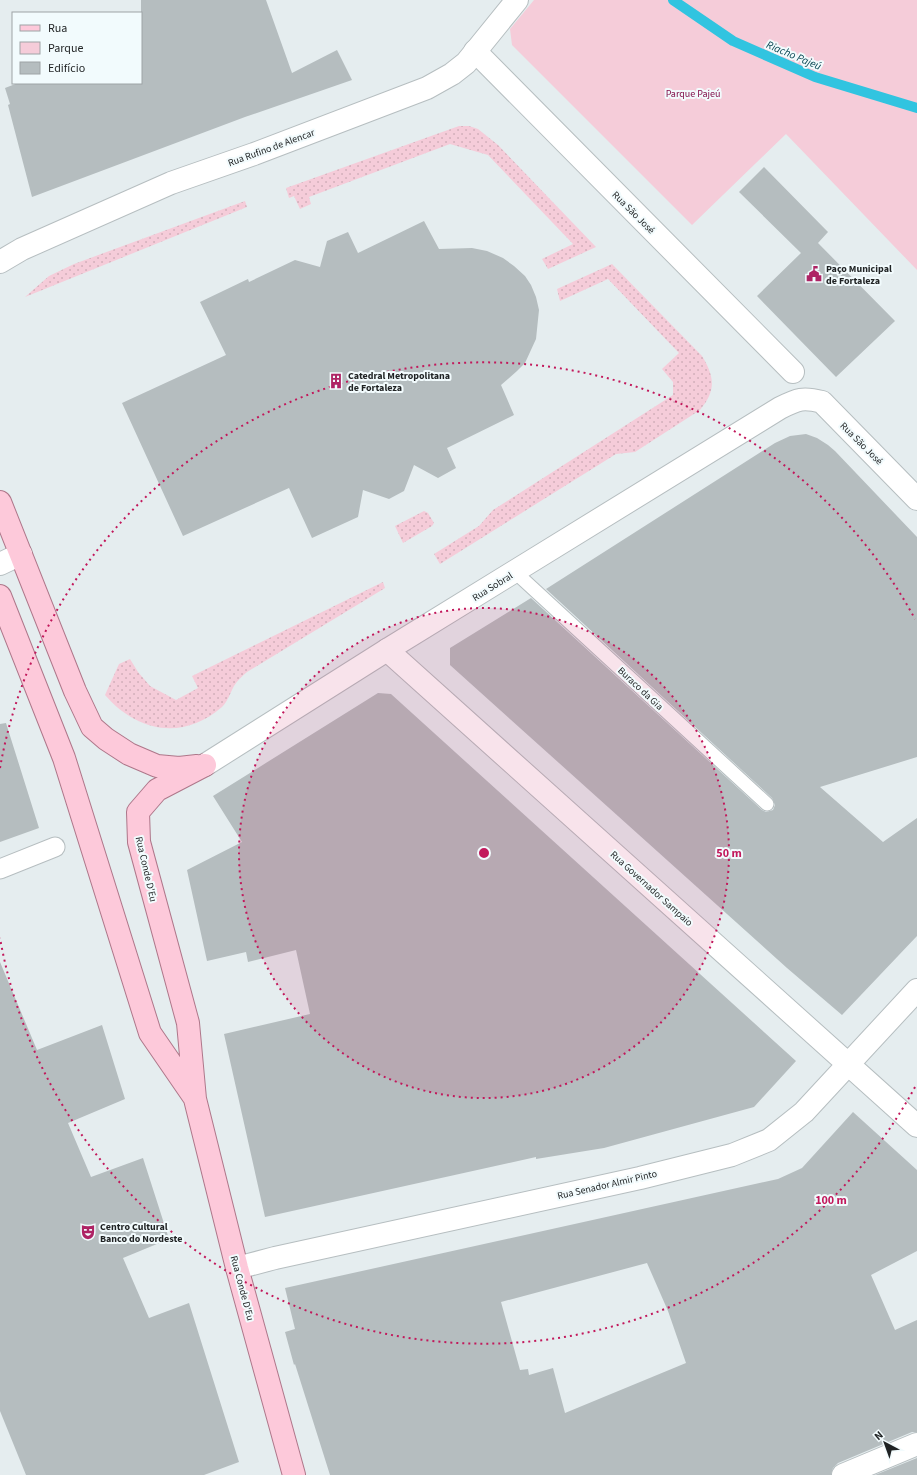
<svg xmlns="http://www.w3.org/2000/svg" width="917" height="1475" viewBox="0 0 917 1475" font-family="'Source Sans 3',sans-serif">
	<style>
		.grass { fill: url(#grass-dots) }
		.park { fill: #f5ccd9 }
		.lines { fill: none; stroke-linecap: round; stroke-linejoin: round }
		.stream { stroke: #31c4e0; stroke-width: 10 }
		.building { fill: #b5bdbf; fill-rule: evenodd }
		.service-casing { stroke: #b6bec0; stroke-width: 15 }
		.pedestrian-casing { stroke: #b6bec0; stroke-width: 21 }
		.minor-casing { stroke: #b6bec0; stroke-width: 24 }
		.tertiary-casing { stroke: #b6bec0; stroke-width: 24 }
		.primary-casing { stroke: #ae778a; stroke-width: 24 }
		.service { stroke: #fff; stroke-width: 13 }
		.pedestrian { stroke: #fff; stroke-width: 19 }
		.minor { stroke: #fff; stroke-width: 22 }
		.tertiary { stroke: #fff; stroke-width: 22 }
		.primary { stroke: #fdc9da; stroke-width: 22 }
		.ring { fill: none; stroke: #c2185b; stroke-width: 2; stroke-dasharray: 2 4 }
		.labels { text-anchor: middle; stroke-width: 4; stroke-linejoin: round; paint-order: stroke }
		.park-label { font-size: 10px; fill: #7f0845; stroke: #f2fbfd }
		.street-label { font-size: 10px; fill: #1f2223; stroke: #f2fbfd }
		.poi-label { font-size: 10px; font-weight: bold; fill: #1f2223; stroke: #f2fbfd; text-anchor: start }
		.water-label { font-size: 11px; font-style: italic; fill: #0c4955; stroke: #f2fbfd }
		.centre { fill: #c2185b; stroke: #f2fbfd; stroke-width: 2 }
		.ring-label { font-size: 12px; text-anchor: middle; font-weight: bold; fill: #c2185b; stroke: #f2fbfd; stroke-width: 4; stroke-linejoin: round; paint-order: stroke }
	</style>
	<defs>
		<pattern id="grass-dots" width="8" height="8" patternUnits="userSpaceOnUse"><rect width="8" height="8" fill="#f5ccd9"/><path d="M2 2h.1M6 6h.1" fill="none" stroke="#d2afba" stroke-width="1.8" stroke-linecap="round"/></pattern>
	</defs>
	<rect width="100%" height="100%" fill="#e5edef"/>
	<!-- grass -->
	<path class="grass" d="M 459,126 L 469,126 L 478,129 L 498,145 L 596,247 L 548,269 L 542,259 L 573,244 L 488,155 L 450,144 L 309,197 L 311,204 L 300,209 L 294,196 L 289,198 L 286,188 Z
		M 245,201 L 247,207 L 25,297 L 49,276 L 74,264 Z
		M 612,264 L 702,356 C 715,377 716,391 700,410 L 635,452 L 616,454 L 440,564 L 434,554 L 479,526 L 493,510 L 673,395 L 673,382 L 662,369 L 679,353 L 608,279 L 560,301 L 557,289 Z
		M 424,511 L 428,513 L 434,523 L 432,526 L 403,543 L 395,526 Z
		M 383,582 L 385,588 L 247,672 C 242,676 237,681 234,686 C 230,693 228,701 222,707 C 183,741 137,732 105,695 L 119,664 L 130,659 L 138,672 L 150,686 L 176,700 L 198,688 L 192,676 Z"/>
	<!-- park -->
	<path class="park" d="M 534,0 L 917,0 L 917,270 L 786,134 L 692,225 L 512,45 L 510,29 Z"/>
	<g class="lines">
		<!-- stream -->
		<path class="stream" d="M 673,0 L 733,41 L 815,77 L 917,108"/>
	</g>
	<!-- building -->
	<path class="building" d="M 141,0 L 266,0 L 292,73 L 337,50 L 352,80 L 245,117 L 32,197 L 8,105 L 10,104 L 5,88 L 18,83 L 141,83 Z
		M 764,167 L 828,232 L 818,243 L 895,321 L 836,377 L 757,296 L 801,253 L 739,192 Z
		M 424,221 L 439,249 L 472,248 L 487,251 L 503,258 L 514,266 L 525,276 L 531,285 L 536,297 L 539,310 L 536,339 L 525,363 L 517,371 L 501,385 L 514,415 L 447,448 L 456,468 L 438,478 L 414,465 L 404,491 L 389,499 L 363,490 L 358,517 L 312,538 L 289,488 L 183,536 L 122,403 L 226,355 L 200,302 L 248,279 L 249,282 L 295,260 L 320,267 L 327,241 L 348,232 L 358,253 Z
		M 806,434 L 817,438 L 828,445 L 835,451 L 917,537 L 917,757 L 820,787 L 883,842 L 917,818 L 917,936 L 842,1015 L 787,968 L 450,665 L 450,648 L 531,598 L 762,810 L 766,812 L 773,810 L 775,805 L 772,798 L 546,589 L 775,443 L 790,436 Z
		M 378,693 L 391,694 L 796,1061 L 754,1107 L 604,1148 L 536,1159 L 536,1157 L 265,1217 L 224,1034 L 310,1014 L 296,950 L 248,962 L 246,952 L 207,961 L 187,870 L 242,842 L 213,796 Z
		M 6,723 L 39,828 L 0,842 L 0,724 Z
		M 0,962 L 37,1050 L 102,1025 L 125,1099 L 68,1123 L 91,1177 L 143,1158 L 169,1239 L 123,1258 L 149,1318 L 189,1303 L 239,1462 L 204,1475 L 26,1475 L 0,1411 Z
		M 853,1112 L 917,1170 L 917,1251 L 871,1275 L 895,1330 L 917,1320 L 917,1432 L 912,1432 L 838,1463 L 833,1468 L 831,1475 L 330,1475 L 295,1364 L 294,1365 L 285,1332 L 295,1329 L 285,1288 L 778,1179 L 802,1168 ZM 647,1263 L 668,1311 L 686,1363 L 565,1413 L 553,1368 L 529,1375 L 528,1369 L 520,1370 L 501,1302 Z
		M 917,1458 L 917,1475 L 875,1475 Z"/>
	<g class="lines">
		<defs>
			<path id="service" d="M 515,572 L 767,804"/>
			<path id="pedestrian" d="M 0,869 L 55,847"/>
			<path id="minor" d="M 475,51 L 793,372
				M 387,650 L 917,1126
				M 237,1268 L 275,1258 L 640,1178 L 732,1155 L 769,1140 L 804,1112 L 917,990
				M 843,1475 L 917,1444"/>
			<path id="tertiary" d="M 0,262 L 22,249 L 171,183 L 254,154 L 427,88 L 452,74 L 466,63 L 517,0
				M 0,564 L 21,554
				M 205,765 L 387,650 L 780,408 C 798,399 803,397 822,402 L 917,499"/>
			<path id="primary" d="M 0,502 L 75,691 L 92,727 L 106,739 L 129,754 L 157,766 L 179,768 L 197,766
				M 0,596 L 64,758 L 150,1033 L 194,1097
				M 205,765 L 157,790 L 138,812 L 139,842 L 188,1023 L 195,1099 L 237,1268 L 294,1475"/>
		</defs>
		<!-- service casing -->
		<use href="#service" class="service-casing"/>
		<!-- pedestrian casing -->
		<use href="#pedestrian" class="pedestrian-casing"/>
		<!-- minor casing -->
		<use href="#minor" class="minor-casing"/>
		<!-- tertiary casing -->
		<use href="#tertiary" class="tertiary-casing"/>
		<!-- primary casing -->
		<use href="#primary" class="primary-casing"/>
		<!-- service -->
		<use href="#service" class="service"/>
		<!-- pedestrian -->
		<use href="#pedestrian" class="pedestrian"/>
		<!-- minor -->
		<use href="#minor" class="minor"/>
		<!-- tertiary -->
		<use href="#tertiary" class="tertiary"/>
		<!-- primary -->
		<use href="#primary" class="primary"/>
	</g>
	<!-- distance rings -->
	<circle cx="484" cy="853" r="245" fill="#c2185b" fill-opacity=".12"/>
	<g class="ring">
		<circle cx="484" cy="853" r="245"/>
		<path d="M915 1087A491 491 0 0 1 0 938M0 768A491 491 0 0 1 915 619"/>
	</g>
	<!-- icons -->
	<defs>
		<symbol id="civic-bare" viewBox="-9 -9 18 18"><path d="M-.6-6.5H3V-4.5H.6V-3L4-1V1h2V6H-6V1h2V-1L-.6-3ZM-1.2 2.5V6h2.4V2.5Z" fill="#ae2364" stroke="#f2fbfd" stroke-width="2.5" paint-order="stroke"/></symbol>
		<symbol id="building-bare" viewBox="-9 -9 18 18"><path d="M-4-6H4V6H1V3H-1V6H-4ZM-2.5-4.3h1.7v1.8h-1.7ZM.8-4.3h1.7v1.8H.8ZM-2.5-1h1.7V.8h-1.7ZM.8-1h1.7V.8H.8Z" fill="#ae2364" stroke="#f2fbfd" stroke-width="2.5" paint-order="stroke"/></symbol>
		<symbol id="theatre-bare" viewBox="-9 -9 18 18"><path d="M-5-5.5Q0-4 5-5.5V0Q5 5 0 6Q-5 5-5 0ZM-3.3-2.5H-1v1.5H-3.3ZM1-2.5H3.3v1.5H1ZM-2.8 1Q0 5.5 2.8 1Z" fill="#ae2364" stroke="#f2fbfd" stroke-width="2.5" paint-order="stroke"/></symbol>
	</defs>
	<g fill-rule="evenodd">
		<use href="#civic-bare" x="803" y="263" width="22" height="22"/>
		<use href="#building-bare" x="325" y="370" width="22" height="22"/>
		<use href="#theatre-bare" x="77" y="1221" width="22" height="22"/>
	</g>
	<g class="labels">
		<!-- park labels -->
		<g class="park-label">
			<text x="693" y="97">Parque Pajeú</text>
		</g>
		<!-- street labels -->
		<g class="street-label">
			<text transform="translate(271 147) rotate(-20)" y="4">Rua Rufino de Alencar</text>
			<text transform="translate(634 212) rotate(45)" y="4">Rua São José</text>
			<text transform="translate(862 443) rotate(45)" y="4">Rua São José</text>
			<text transform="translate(492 586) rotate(-32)" y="4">Rua Sobral</text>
			<text transform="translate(641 688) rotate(43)" y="4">Buraco da Gia</text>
			<text transform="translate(147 869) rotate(77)" y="4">Rua Conde D'Eu</text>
			<text transform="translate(652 888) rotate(42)" y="4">Rua Governador Sampaio</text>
			<text transform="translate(607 1184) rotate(-13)" y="4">Rua Senador Almir Pinto</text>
			<text transform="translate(243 1288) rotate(75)" y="4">Rua Conde D'Eu</text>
		</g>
		<!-- poi labels -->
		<g class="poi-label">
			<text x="826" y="272">Paço Municipal<tspan x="826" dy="12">de Fortaleza</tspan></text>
			<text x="348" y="379">Catedral Metropolitana<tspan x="348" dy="12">de Fortaleza</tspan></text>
			<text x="100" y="1230">Centro Cultural<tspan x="100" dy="12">Banco do Nordeste</tspan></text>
		</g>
		<!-- water labels -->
		<g class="water-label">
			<text transform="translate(794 55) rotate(23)" y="4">Riacho Pajeú</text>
		</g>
	</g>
	<circle cx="484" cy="853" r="6" class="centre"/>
	<g class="ring-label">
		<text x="729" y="857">50 m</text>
		<text x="831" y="1204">100 m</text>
	</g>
	<!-- legend -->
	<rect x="12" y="12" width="130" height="72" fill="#f2fbfd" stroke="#9ea4a6"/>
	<rect x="20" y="25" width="20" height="6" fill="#fdc9da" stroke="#9ea4a6"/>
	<text x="48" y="32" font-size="12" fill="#1f2223">Rua</text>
	<rect x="20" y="42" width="20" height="12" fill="#f5ccd9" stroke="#9ea4a6"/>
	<text x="48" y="52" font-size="12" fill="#1f2223">Parque</text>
	<rect x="20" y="62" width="20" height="12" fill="#b5bdbf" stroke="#9ea4a6"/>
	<text x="48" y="72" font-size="12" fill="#1f2223">Edifício</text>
	<!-- north arrow -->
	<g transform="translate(885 1443) rotate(319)" stroke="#f2fbfd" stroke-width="3" paint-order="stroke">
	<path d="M0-3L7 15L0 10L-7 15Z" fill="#1f2223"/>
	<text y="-6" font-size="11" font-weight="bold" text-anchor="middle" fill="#1f2223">N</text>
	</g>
</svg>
